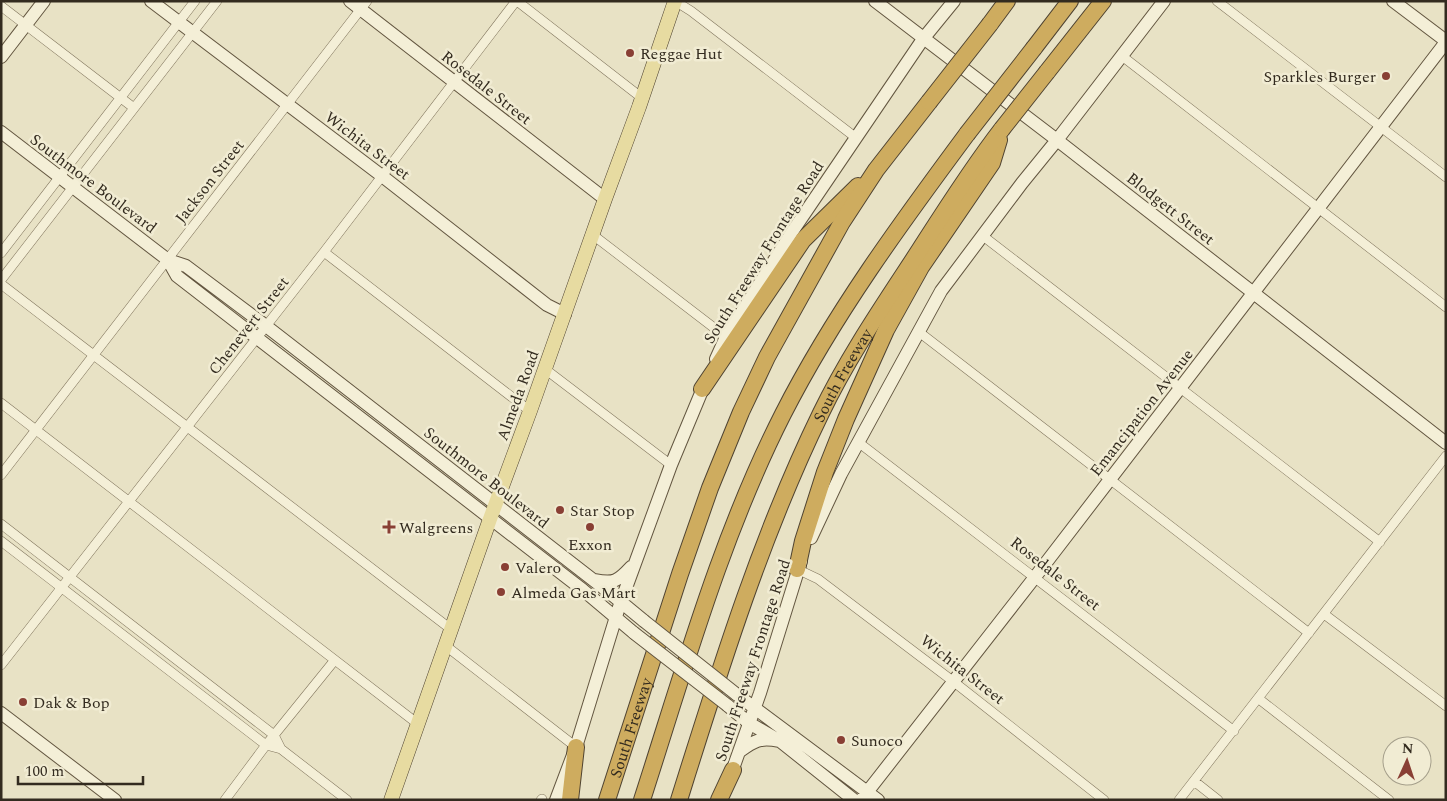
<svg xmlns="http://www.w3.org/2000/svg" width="1447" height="801" viewBox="0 0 1447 801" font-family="Spectral,serif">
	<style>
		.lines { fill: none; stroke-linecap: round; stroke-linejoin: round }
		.street-casing { stroke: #81755d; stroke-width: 10 }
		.secondary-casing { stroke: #635640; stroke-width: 14 }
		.primary-casing { stroke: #4f4331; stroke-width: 15 }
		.highway-casing { stroke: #4f4331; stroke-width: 18 }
		.street { stroke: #f4efd7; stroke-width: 9 }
		.secondary { stroke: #f4efd7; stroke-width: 12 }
		.primary { stroke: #e7dba1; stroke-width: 14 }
		.highway { stroke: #ceac5f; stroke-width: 16 }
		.secondary-bridge-casing { stroke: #635640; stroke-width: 14; stroke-linecap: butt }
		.highway-bridge-casing { stroke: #4f4331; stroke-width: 18; stroke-linecap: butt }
		.secondary-bridge { stroke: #f4efd7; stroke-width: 12 }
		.highway-bridge { stroke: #ceac5f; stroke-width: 16 }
		.poi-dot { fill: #893f34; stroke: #f1ecd3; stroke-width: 2 }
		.labels { text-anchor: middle; stroke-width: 5; stroke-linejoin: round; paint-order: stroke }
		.poi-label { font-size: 16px; fill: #332b1f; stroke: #f1ecd3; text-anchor: start }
		.street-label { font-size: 16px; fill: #332b1f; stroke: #f1ecd3 }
	</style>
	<rect width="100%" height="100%" fill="#e8e2c5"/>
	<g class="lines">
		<defs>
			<path id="street" d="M 517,1 L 642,98
				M 675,1 L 691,11 L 855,137
				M 1217,1 L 1446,177
				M 1,6 L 134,108
				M 1122,56 L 1446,307
				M 593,235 L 726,337
				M 983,236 L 1380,542
				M 324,252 L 530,411
				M 1,253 L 195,1
				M 1,280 L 217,1
				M 1,284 L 452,630
				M 919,332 L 1309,633
				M 545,369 L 671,465
				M 1,403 L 418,724
				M 858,442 L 1234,731
				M 1,475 L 367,1
				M 1,524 L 274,735 L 281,749
				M 1,541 L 266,745 L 281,749 L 347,800
				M 797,569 L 818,579 L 954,682 L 1104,800
				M 1324,614 L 1446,706
				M 446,646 L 576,747
				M 1,665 L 324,252 L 516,1
				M 1259,699 L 1389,800
				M 1194,781 L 1218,800
				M 225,800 L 266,745 L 334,661
				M 541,800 L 542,799
				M 1179,800 L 1446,456"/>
			<path id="secondary" d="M 151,1 L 382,176 L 547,305 L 565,314
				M 350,1 L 605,199
				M 875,1 L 1057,140 L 1446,443
				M 1393,1 L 1446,41
				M 1,57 L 44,1
				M 1,132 L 168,260 L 186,266 L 266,326 L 610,593 L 644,621
				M 168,260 L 177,276 L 583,590 L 634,633
				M 716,359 L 726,337 L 792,232 L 923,39 L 954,1
				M 811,538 L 841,474 L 941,291 L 1022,183 L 1057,140 L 1164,1
				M 595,580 C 614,584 618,581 631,567
				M 736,694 L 878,800
				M 727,705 L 749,723 L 780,741 L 854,800
				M 1,713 L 115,800
				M 740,751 C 754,741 760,737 779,741
				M 730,777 L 760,693 L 801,561
				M 556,800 L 576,747 L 619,607 L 671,465 L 706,381
				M 861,800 L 1035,577 L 1446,42"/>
			<path id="primary" d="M 391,800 L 490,519 L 530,411 L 605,199 L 639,107 L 675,1"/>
			<g id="highway">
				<path d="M 990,24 L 1007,1"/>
				<path d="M 1034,48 L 1070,1"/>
				<path d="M 1047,72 L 1103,1"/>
				<path d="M 702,389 L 803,240 L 858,186"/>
				<path d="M 797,569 L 803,541 L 825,472 L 846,419 L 886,330 L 921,267 L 992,163 L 999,140"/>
				<path d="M 570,800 L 576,747"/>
				<path id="s1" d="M 607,800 L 680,574 L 710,488 L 741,412 L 767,357 L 842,222 L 876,170 L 929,102"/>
				<path d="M 642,800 C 684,670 721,536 783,414 C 834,314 901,223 967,134"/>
				<path id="s2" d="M 679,800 C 720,669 761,536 821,413 C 848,357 883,306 917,254 C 944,212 971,169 1002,129"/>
				<path d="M 719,800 L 733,770"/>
			</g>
		</defs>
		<!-- street casing -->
		<use href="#street" class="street-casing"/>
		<!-- secondary casing -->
		<use href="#secondary" class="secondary-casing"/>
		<!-- primary casing -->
		<use href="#primary" class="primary-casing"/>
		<!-- highway casing -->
		<use href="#highway" class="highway-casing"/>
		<!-- street -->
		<use href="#street" class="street"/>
		<!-- secondary -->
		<use href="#secondary" class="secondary"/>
		<!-- primary -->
		<use href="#primary" class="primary"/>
		<!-- highway -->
		<use href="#highway" class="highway"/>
		<defs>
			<path id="secondary-bridge" d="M 644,621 L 736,694
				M 634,633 L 727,705"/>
			<path id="highway-bridge" d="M 929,102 L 990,24
				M 1002,129 L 1047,72
				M 967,134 L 1034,48"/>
		</defs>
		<!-- secondary-bridge casing -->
		<use href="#secondary-bridge" class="secondary-bridge-casing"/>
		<!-- highway-bridge casing -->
		<use href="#highway-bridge" class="highway-bridge-casing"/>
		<!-- secondary-bridge -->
		<use href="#secondary-bridge" class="secondary-bridge"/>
		<!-- highway-bridge -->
		<use href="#highway-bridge" class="highway-bridge"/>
	</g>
	<!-- markers -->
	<g class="poi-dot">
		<circle cx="630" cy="53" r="5"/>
		<circle cx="1386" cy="76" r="5"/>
		<circle cx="560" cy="510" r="5"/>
		<path d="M386.5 519.5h5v5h5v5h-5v5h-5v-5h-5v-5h5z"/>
		<circle cx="590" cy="527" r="5"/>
		<circle cx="505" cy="567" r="5"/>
		<circle cx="501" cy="592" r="5"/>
		<circle cx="23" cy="702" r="5"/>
		<circle cx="841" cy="740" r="5"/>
	</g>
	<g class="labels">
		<!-- poi labels -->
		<g class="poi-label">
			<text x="640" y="59">Reggae Hut</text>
			<text x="1376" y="82" text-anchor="end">Sparkles Burger</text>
			<text x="570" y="516">Star Stop</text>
			<text x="399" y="533">Walgreens</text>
			<text x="590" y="550" text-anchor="middle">Exxon</text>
			<text x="515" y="573">Valero</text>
			<text x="511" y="598">Almeda Gas Mart</text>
			<text x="33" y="708">Dak &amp; Bop</text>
			<text x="851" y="746">Sunoco</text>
		</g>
		<!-- street labels -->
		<g class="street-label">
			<text transform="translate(487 87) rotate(38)" y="6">Rosedale Street</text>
			<text transform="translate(368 145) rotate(37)" y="6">Wichita Street</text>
			<text transform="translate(209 181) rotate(-52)" y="6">Jackson Street</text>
			<text transform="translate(94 183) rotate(37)" y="6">Southmore Boulevard</text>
			<text transform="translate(1171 208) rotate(38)" y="6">Blodgett Street</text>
			<text transform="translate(763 252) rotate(-58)" y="6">South Freeway Frontage Road</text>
			<text transform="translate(248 325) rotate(-52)" y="6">Chenevert Street</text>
			<text dy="6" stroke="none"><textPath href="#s2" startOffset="456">South Freeway</textPath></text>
			<text transform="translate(517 395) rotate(-70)" y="6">Almeda Road</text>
			<text transform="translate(1141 412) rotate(-52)" y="6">Emancipation Avenue</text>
			<text transform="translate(487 477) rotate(38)" y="6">Southmore Boulevard</text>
			<text transform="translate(1056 573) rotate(38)" y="6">Rosedale Street</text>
			<text transform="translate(752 660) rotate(-72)" y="6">South Freeway Frontage Road</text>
			<text transform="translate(963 669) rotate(38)" y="6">Wichita Street</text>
			<text dy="6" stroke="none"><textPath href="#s1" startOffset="76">South Freeway</textPath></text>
		</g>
	</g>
	<!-- border -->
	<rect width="1447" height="801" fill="none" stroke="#332b1f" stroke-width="5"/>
	<!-- north arrow -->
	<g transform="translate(1407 761) rotate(3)"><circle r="24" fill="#f1ecd3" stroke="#a59f8b"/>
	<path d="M0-4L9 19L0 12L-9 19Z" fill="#893f34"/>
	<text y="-8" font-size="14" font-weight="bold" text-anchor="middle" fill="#332b1f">N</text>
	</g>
	<!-- scale -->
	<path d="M18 776v8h125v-8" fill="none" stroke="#332b1f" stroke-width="2.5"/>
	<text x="25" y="776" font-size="15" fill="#332b1f" stroke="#f1ecd3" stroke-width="4" paint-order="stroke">100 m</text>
</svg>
